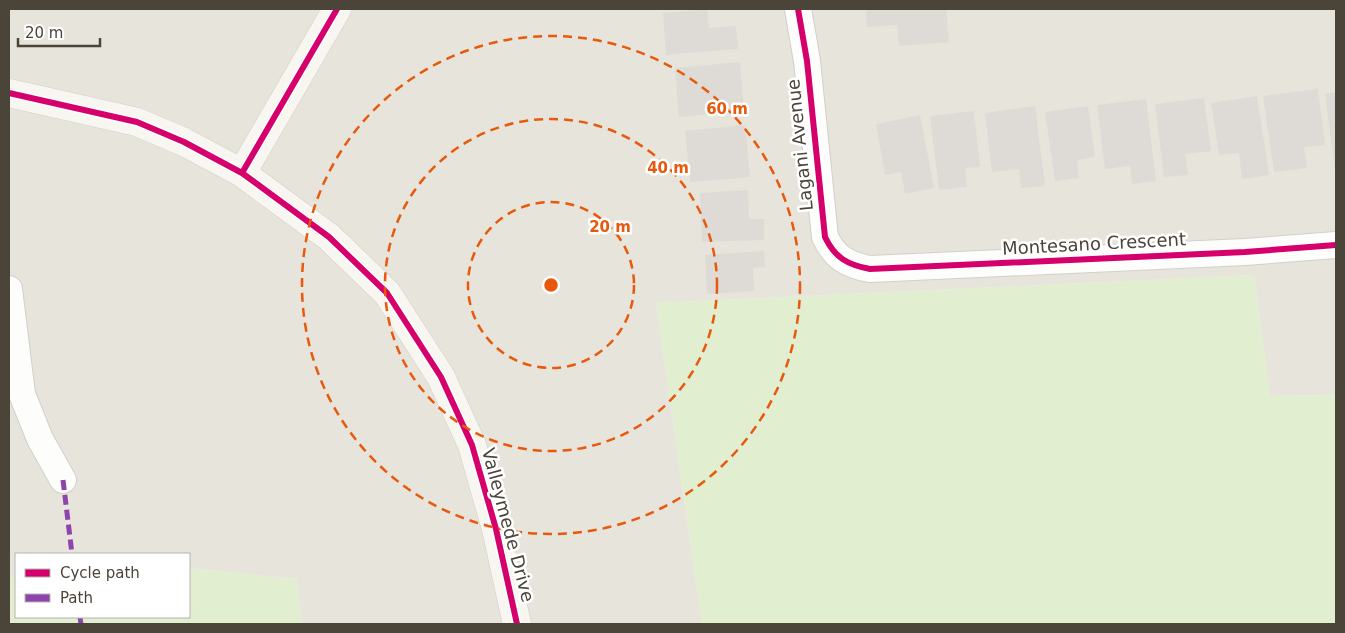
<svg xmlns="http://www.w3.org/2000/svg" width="1345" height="633" viewBox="0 0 1345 633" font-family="'DejaVu Sans',sans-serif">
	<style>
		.residential { fill: #e7e4dc }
		.green { fill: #e1eecf }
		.building { fill: #dedbd6 }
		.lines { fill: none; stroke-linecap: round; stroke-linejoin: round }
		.street-casing { stroke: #d2d0cb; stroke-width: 28 }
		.secondary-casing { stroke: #d3cfc5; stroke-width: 29 }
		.street { stroke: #fdfdfc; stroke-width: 26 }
		.secondary { stroke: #f7f6f1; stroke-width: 28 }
		.quiet { stroke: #8e44ad; stroke-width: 5; stroke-dasharray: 10 5; stroke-linecap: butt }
		.cycleway-casing { stroke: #fff; stroke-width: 9 }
		.cycleway { stroke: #d6006c; stroke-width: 6 }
		.ring { fill: none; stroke: #e8590c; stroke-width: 2.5; stroke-dasharray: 9 6 }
		.labels { text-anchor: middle; stroke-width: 5; stroke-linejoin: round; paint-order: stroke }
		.street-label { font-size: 18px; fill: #4b4439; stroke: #fff }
		.centre { fill: #e8590c; stroke: #fff; stroke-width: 2.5 }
		.ring-label { font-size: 15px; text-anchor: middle; font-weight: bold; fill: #e8590c; stroke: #fff; stroke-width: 5; stroke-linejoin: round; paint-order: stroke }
	</style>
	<rect width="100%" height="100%" fill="#f4f2ee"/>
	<!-- residential -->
	<path class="residential" d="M 9,9 L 1336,9 L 1336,395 L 1270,396 L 1254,275 L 656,303 L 702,624 L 302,624 L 296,579 L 189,568 L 189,554 L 16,554 L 16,577 L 9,577 Z"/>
	<!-- green -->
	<path class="green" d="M 1254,275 L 1270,396 L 1336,395 L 1336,624 L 702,624 L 656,303 Z
		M 189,568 L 296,579 L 302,624 L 9,624 L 9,577 L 16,577 L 16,617 L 189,617 Z"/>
	<!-- building -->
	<path class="building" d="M 707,9 L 709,28 L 736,26 L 738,49 L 666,55 L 663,13 Z
		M 866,9 L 946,9 L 949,42 L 899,46 L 897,25 L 867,27 Z
		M 740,62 L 744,111 L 679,117 L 675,68 Z
		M 1318,89 L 1325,145 L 1304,147 L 1307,168 L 1274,172 L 1263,96 Z
		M 1336,92 L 1336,171 L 1335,171 L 1325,94 Z
		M 1257,96 L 1269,175 L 1242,179 L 1239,153 L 1219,155 L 1211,103 Z
		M 1204,98 L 1211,151 L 1185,154 L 1188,175 L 1164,177 L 1155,104 Z
		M 1146,99 L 1156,181 L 1132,184 L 1130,166 L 1105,169 L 1097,105 Z
		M 1035,106 L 1045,186 L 1021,188 L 1019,169 L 992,172 L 985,113 Z
		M 1088,106 L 1095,157 L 1077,160 L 1079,178 L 1055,181 L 1045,112 Z
		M 974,111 L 980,167 L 965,168 L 967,187 L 939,190 L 930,116 Z
		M 920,115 L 934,188 L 905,194 L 901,172 L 885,175 L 876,124 Z
		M 745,125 L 750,177 L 690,182 L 685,131 Z
		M 748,190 L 749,219 L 764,219 L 764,240 L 702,242 L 700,193 Z
		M 764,251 L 765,267 L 753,268 L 754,291 L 707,294 L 705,255 Z"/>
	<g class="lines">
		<defs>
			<path id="street" d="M 798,9 L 807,61 L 825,237 C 835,258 848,265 870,269 L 1245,252 L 1336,245
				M 9,289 L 22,394 L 40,439 L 63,480"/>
			<path id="secondary" d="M 9,93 L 137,122 L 184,142 L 242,173 L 329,237 L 387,293 L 441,377 L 472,445 L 496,529 L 517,624
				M 242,173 L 337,9"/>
		</defs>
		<!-- street casing -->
		<use href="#street" class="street-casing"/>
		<!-- secondary casing -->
		<use href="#secondary" class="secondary-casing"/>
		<!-- street -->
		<use href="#street" class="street"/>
		<!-- secondary -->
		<use href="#secondary" class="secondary"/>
		<!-- quiet -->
		<path class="quiet" d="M 63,480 L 72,554
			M 80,617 L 81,624"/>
		<defs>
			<path id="cycleway" d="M 798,9 L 807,61 L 825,237 C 835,258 848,265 870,269 L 1245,252 L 1336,245
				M 9,93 L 137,122 L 184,142 L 242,173 L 329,237 L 387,293 L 441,377 L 472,445 L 496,529 L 517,624
				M 242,173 L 337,9"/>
		</defs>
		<!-- cycleway casing -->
		<use href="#cycleway" class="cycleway-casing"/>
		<!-- cycleway -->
		<use href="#cycleway" class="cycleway"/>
	</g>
	<!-- distance rings -->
	<g class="ring">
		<circle cx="551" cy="285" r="83"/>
		<circle cx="551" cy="285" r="166"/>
		<circle cx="551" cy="285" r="249"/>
	</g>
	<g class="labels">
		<!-- street labels -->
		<g class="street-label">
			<text transform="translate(800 145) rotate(-96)" y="6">Lagani Avenue</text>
			<text transform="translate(1094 244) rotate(-3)" y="6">Montesano Crescent</text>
			<text transform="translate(508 525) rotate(75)" y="6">Valleymede Drive</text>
		</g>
	</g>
	<circle cx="551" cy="285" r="8" class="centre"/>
	<g class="ring-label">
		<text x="727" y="114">60 m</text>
		<text x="668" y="173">40 m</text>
		<text x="610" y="232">20 m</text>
	</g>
	<!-- border -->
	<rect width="1345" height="633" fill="none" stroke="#4b4439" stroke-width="20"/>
	<!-- legend -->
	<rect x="15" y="553" width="175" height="65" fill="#ffffff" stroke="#b7b4b0"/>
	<rect x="25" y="569" width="25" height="8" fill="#d6006c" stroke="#b7b4b0"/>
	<text x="60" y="578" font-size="15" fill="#4b4439">Cycle path</text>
	<rect x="25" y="594" width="25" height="8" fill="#8e44ad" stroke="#b7b4b0"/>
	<text x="60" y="603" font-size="15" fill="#4b4439">Path</text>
	<!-- scale -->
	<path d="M18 38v8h82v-8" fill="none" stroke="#4b4439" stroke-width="2.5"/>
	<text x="25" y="38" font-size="15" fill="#4b4439" stroke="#ffffff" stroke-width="4" paint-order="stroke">20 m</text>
</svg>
